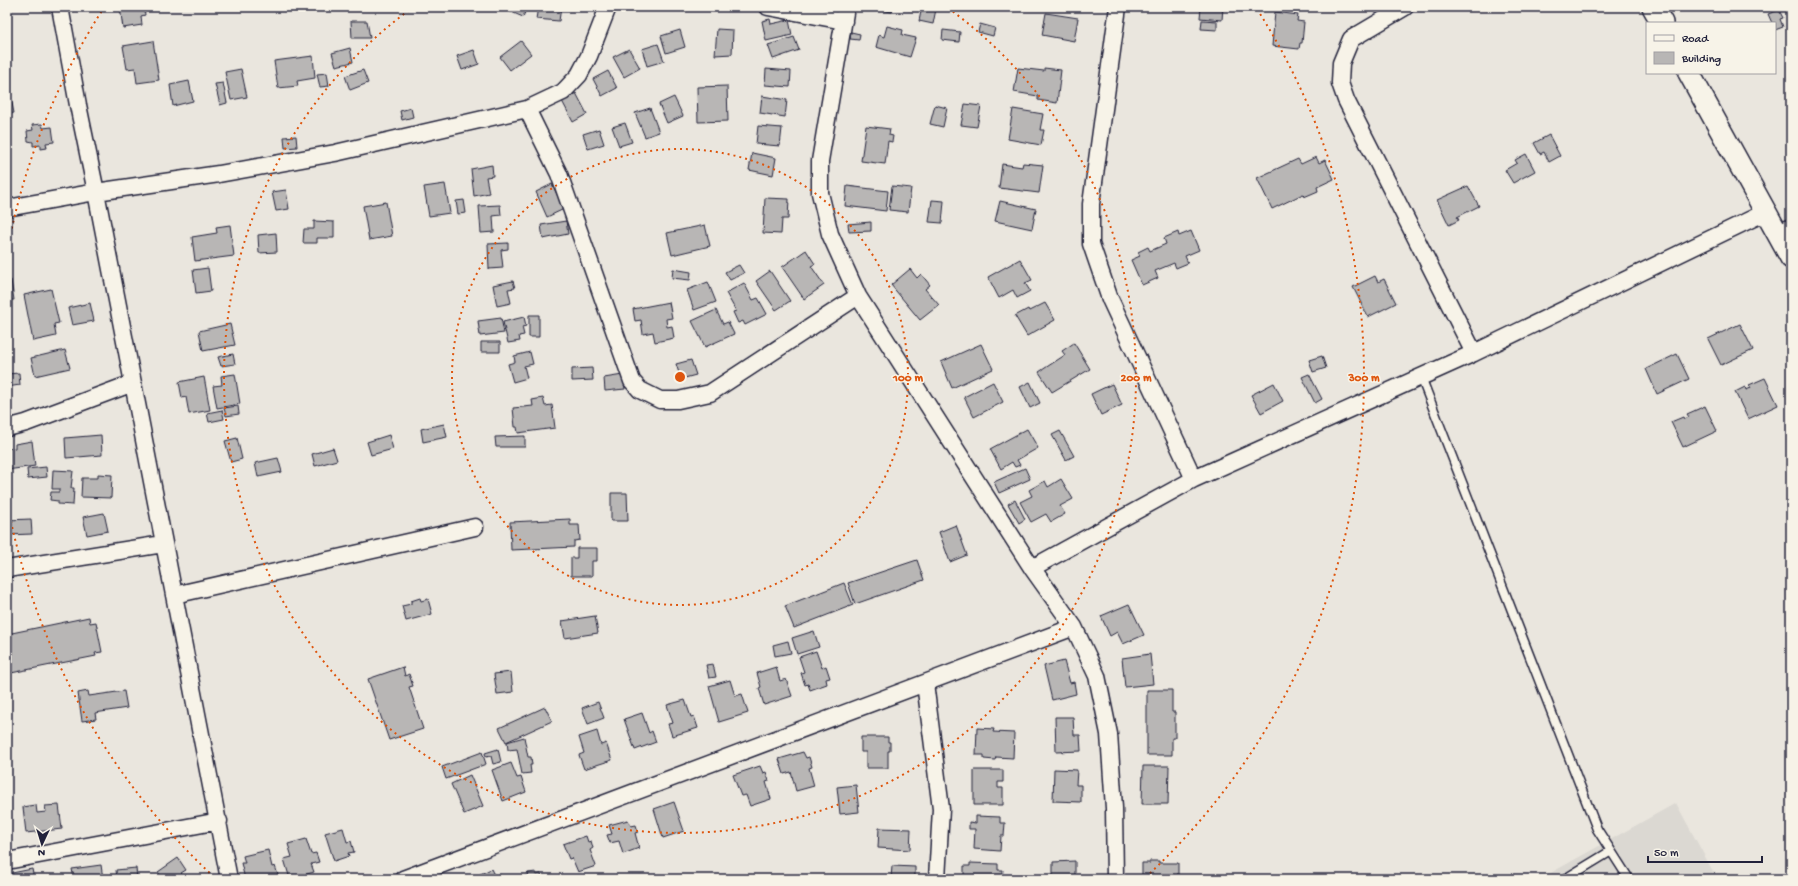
<svg xmlns="http://www.w3.org/2000/svg" width="1798" height="886" viewBox="0 0 1798 886" font-family="'Gochi Hand',sans-serif">
	<style>
		.built { fill: #dbd8d2 }
		.building { fill: #b8b6b5; stroke: #22223b }
		.lines { fill: none; stroke-linecap: round; stroke-linejoin: round }
		.service-casing { stroke: #22223b; stroke-width: 11 }
		.minor-casing { stroke: #22223b; stroke-width: 19 }
		.tertiary-casing { stroke: #22223b; stroke-width: 24 }
		.service { stroke: #f7f3e8; stroke-width: 8 }
		.minor { stroke: #f7f3e8; stroke-width: 16 }
		.tertiary { stroke: #f7f3e8; stroke-width: 21 }
		.ring { fill: none; stroke: #de560e; stroke-width: 2; stroke-dasharray: 2 4 }
		.centre { fill: #de560e; stroke: #f7f3e8; stroke-width: 2 }
		.ring-label { font-size: 12px; text-anchor: middle; font-weight: bold; fill: #de560e; stroke: #f7f3e8; stroke-width: 3; stroke-linejoin: round; paint-order: stroke }
	</style>
	<rect width="100%" height="100%" fill="#eae6de"/>
	<filter id="ink" filterUnits="userSpaceOnUse"><feTurbulence type="fractalNoise" baseFrequency=".025" numOctaves="2"/><feDisplacementMap in="SourceGraphic" scale="8" xChannelSelector="R" yChannelSelector="G"/><feConvolveMatrix kernelMatrix="1 2 1 2 8 2 1 2 1" color-interpolation-filters="sRGB"/></filter>
	<g filter="url(#ink)">
		<!-- built -->
		<path class="built" d="M 1676,803 L 1717,879 L 1540,879 Z"/>
		<!-- building -->
		<path class="building" d="M 120,7 L 148,7 L 144,8 L 145,15 L 141,16 L 142,25 L 123,28 Z
			M 510,7 L 527,7 L 523,17 L 509,11 Z
			M 538,7 L 561,7 L 559,21 L 536,19 Z
			M 881,7 L 893,7 L 892,12 L 880,10 Z
			M 893,7 L 910,7 L 910,10 Z
			M 922,7 L 936,9 L 933,24 L 919,21 Z
			M 1201,7 L 1223,7 L 1222,20 L 1200,18 Z
			M 1779,10 L 1783,18 L 1780,19 L 1783,27 L 1775,30 L 1775,23 L 1772,23 L 1768,14 Z
			M 1275,12 L 1298,15 L 1297,21 L 1304,22 L 1302,43 L 1300,43 L 1299,49 L 1272,46 Z
			M 1046,13 L 1078,18 L 1074,41 L 1042,35 Z
			M 770,19 L 771,24 L 789,20 L 792,35 L 766,41 L 762,21 Z
			M 1202,20 L 1217,21 L 1217,30 L 1201,29 Z
			M 351,21 L 367,21 L 370,38 L 352,38 Z
			M 980,24 L 995,28 L 993,36 L 978,32 Z
			M 887,26 L 903,30 L 902,35 L 916,38 L 910,57 L 876,47 L 879,35 L 884,37 Z
			M 717,29 L 733,30 L 732,54 L 715,55 Z
			M 680,30 L 685,47 L 666,53 L 661,36 Z
			M 943,30 L 960,32 L 959,42 L 942,40 Z
			M 851,32 L 860,34 L 859,40 L 850,39 Z
			M 794,37 L 799,50 L 773,59 L 768,45 Z
			M 153,41 L 159,80 L 137,83 L 135,68 L 127,69 L 123,46 Z
			M 521,41 L 531,54 L 510,70 L 500,57 Z
			M 658,44 L 664,61 L 647,66 L 642,49 Z
			M 350,48 L 353,62 L 336,66 L 332,53 Z
			M 629,49 L 640,68 L 624,77 L 613,57 Z
			M 474,50 L 479,64 L 462,70 L 457,56 Z
			M 313,56 L 315,78 L 297,81 L 298,86 L 278,88 L 274,61 Z
			M 1018,68 L 1044,71 L 1044,68 L 1061,70 L 1057,103 L 1038,100 L 1038,96 L 1014,92 Z
			M 241,69 L 247,97 L 231,100 L 225,72 Z
			M 766,69 L 791,71 L 790,87 L 765,85 Z
			M 363,70 L 368,83 L 350,90 L 345,76 Z
			M 608,71 L 617,88 L 602,96 L 593,79 Z
			M 327,73 L 329,86 L 320,87 L 317,74 Z
			M 7,79 L 14,113 L 7,114 Z
			M 189,81 L 193,101 L 173,106 L 170,85 Z
			M 223,83 L 227,103 L 220,105 L 215,84 Z
			M 727,86 L 728,121 L 698,122 L 697,87 Z
			M 576,93 L 587,114 L 573,122 L 562,101 Z
			M 762,96 L 787,100 L 785,117 L 760,113 Z
			M 674,97 L 683,116 L 667,123 L 659,104 Z
			M 965,104 L 981,106 L 977,127 L 961,125 Z
			M 935,105 L 947,108 L 943,127 L 930,124 Z
			M 411,108 L 413,117 L 402,120 L 400,111 Z
			M 650,108 L 659,132 L 645,137 L 635,113 Z
			M 1013,109 L 1043,114 L 1040,130 L 1044,130 L 1041,145 L 1008,139 Z
			M 625,123 L 632,142 L 619,146 L 612,127 Z
			M 42,124 L 43,128 L 52,127 L 54,142 L 46,143 L 47,148 L 41,149 L 41,145 L 33,146 L 33,142 L 28,141 L 27,131 L 33,130 L 32,125 Z
			M 758,126 L 782,128 L 780,146 L 756,144 Z
			M 866,126 L 890,129 L 889,135 L 893,136 L 892,142 L 888,141 L 885,164 L 861,161 Z
			M 599,129 L 604,144 L 588,149 L 583,134 Z
			M 1549,135 L 1560,156 L 1549,162 L 1544,152 L 1540,154 L 1534,143 Z
			M 296,136 L 297,147 L 285,148 L 284,137 Z
			M 752,153 L 776,158 L 773,175 L 749,170 Z
			M 1526,154 L 1535,171 L 1513,183 L 1505,170 L 1517,163 L 1515,160 Z
			M 1316,157 L 1319,163 L 1325,160 L 1334,179 L 1317,187 L 1318,191 L 1304,197 L 1303,194 L 1272,209 L 1257,178 L 1298,159 L 1301,164 Z
			M 1023,163 L 1043,165 L 1039,193 L 999,188 L 1002,164 L 1022,167 Z
			M 492,165 L 493,176 L 486,177 L 489,193 L 474,196 L 471,169 Z
			M 445,184 L 450,213 L 429,216 L 424,187 Z
			M 552,184 L 564,209 L 547,217 L 536,192 Z
			M 847,186 L 888,191 L 886,211 L 845,206 Z
			M 892,186 L 911,188 L 908,212 L 889,210 Z
			M 1468,186 L 1479,206 L 1457,217 L 1459,220 L 1449,225 L 1437,200 Z
			M 286,190 L 289,209 L 276,211 L 272,192 Z
			M 765,198 L 789,199 L 788,219 L 782,219 L 781,234 L 763,233 Z
			M 464,200 L 466,213 L 458,214 L 456,201 Z
			M 932,200 L 944,201 L 942,223 L 929,222 Z
			M 1000,201 L 1036,209 L 1032,229 L 995,221 Z
			M 386,202 L 392,236 L 369,240 L 363,206 Z
			M 500,205 L 501,215 L 493,216 L 494,232 L 481,233 L 479,206 Z
			M 314,221 L 334,222 L 334,238 L 317,238 L 317,243 L 303,243 L 304,229 L 314,229 Z
			M 566,221 L 568,234 L 543,239 L 541,225 Z
			M 871,222 L 871,231 L 849,232 L 848,224 Z
			M 230,225 L 234,256 L 195,261 L 192,237 L 217,233 L 216,227 Z
			M 705,225 L 710,246 L 672,255 L 667,233 Z
			M 1191,231 L 1199,250 L 1185,256 L 1188,263 L 1176,268 L 1174,263 L 1155,271 L 1158,278 L 1142,285 L 1131,260 L 1140,256 L 1138,252 L 1148,247 L 1150,251 L 1166,244 L 1164,238 L 1178,232 L 1179,236 Z
			M 276,233 L 277,252 L 259,253 L 258,235 Z
			M 508,243 L 508,249 L 501,250 L 503,268 L 489,269 L 488,244 Z
			M 806,250 L 815,264 L 811,266 L 824,285 L 804,299 L 782,267 Z
			M 1020,259 L 1032,280 L 1025,283 L 1030,291 L 1017,298 L 1013,290 L 999,298 L 988,277 Z
			M 739,265 L 744,273 L 730,280 L 725,272 Z
			M 208,268 L 211,291 L 196,293 L 193,270 Z
			M 673,269 L 691,272 L 690,280 L 672,278 Z
			M 910,269 L 917,278 L 921,274 L 930,285 L 925,289 L 939,305 L 920,320 L 891,285 Z
			M 770,271 L 790,301 L 776,310 L 756,281 Z
			M 1375,276 L 1378,282 L 1384,279 L 1396,303 L 1368,317 L 1353,287 Z
			M 11,280 L 14,300 L 7,300 L 7,281 Z
			M 513,281 L 515,288 L 508,289 L 511,303 L 497,306 L 493,285 Z
			M 708,282 L 716,302 L 694,310 L 687,290 Z
			M 744,283 L 753,300 L 758,298 L 767,314 L 745,325 L 743,321 L 738,323 L 733,312 L 736,311 L 726,293 Z
			M 51,289 L 59,323 L 54,324 L 56,336 L 33,341 L 24,295 Z
			M 669,302 L 672,318 L 666,319 L 667,327 L 672,326 L 674,338 L 655,342 L 653,332 L 643,334 L 641,320 L 635,321 L 633,309 Z
			M 90,303 L 94,321 L 72,325 L 68,308 Z
			M 1045,303 L 1055,320 L 1027,336 L 1015,316 L 1028,309 L 1029,311 Z
			M 716,310 L 723,324 L 728,322 L 734,334 L 705,347 L 692,321 Z
			M 529,315 L 539,315 L 539,337 L 529,337 Z
			M 524,317 L 526,326 L 522,327 L 524,335 L 519,336 L 520,341 L 508,343 L 503,322 Z
			M 501,318 L 504,333 L 480,336 L 478,321 Z
			M 230,324 L 235,345 L 203,351 L 199,331 Z
			M 1740,324 L 1753,350 L 1721,365 L 1708,339 Z
			M 7,329 L 9,341 L 7,341 Z
			M 481,342 L 500,342 L 500,352 L 481,352 Z
			M 1074,343 L 1090,369 L 1052,392 L 1039,372 L 1065,355 L 1062,351 Z
			M 981,344 L 993,369 L 952,388 L 941,362 Z
			M 65,350 L 70,368 L 35,376 L 31,358 Z
			M 530,352 L 533,364 L 524,366 L 527,378 L 513,382 L 508,364 L 515,362 L 514,356 Z
			M 233,354 L 235,364 L 221,366 L 218,357 Z
			M 1677,354 L 1689,379 L 1657,394 L 1646,369 Z
			M 1322,356 L 1326,368 L 1313,372 L 1309,360 Z
			M 691,360 L 696,375 L 681,379 L 676,364 Z
			M 592,368 L 593,380 L 572,381 L 572,369 Z
			M 19,373 L 20,385 L 7,387 L 7,374 Z
			M 235,374 L 240,404 L 217,408 L 213,386 L 222,385 L 221,376 Z
			M 1309,374 L 1322,399 L 1315,403 L 1302,377 Z
			M 623,375 L 625,389 L 605,391 L 604,378 Z
			M 204,377 L 210,410 L 189,414 L 186,397 L 182,398 L 179,382 Z
			M 1765,378 L 1778,405 L 1748,419 L 1735,392 L 1745,387 L 1746,390 L 1751,388 L 1749,385 Z
			M 993,382 L 1003,402 L 974,417 L 964,397 Z
			M 1030,382 L 1040,403 L 1030,408 L 1020,387 Z
			M 1274,383 L 1283,401 L 1261,413 L 1251,395 Z
			M 1112,384 L 1122,405 L 1101,415 L 1091,394 Z
			M 543,398 L 545,406 L 552,405 L 555,428 L 518,433 L 517,427 L 515,427 L 513,408 L 533,406 L 532,400 Z
			M 238,406 L 239,414 L 226,416 L 224,408 Z
			M 1705,406 L 1717,431 L 1683,447 L 1671,422 L 1683,417 L 1684,419 L 1689,417 L 1687,414 Z
			M 222,410 L 224,419 L 209,422 L 207,413 Z
			M 444,424 L 447,437 L 423,442 L 421,429 Z
			M 1027,429 L 1038,448 L 1017,460 L 1020,465 L 1015,467 L 1012,462 L 1001,469 L 990,449 Z
			M 1060,431 L 1074,456 L 1066,460 L 1052,435 Z
			M 101,435 L 102,455 L 66,458 L 65,438 Z
			M 389,435 L 393,449 L 371,455 L 367,442 Z
			M 525,436 L 525,447 L 496,447 L 495,437 Z
			M 237,438 L 242,459 L 231,462 L 225,441 Z
			M 32,441 L 35,466 L 7,470 L 7,449 L 15,448 L 15,444 Z
			M 333,448 L 337,460 L 315,466 L 312,454 Z
			M 278,458 L 282,472 L 258,477 L 255,463 Z
			M 46,467 L 47,477 L 28,479 L 27,469 Z
			M 1025,468 L 1030,479 L 999,493 L 994,482 Z
			M 53,470 L 73,471 L 71,488 L 74,488 L 73,505 L 58,504 L 58,501 L 50,500 L 51,492 L 59,492 L 59,489 L 52,489 Z
			M 98,474 L 112,475 L 111,498 L 81,497 L 82,478 L 98,478 Z
			M 1061,479 L 1073,499 L 1060,506 L 1065,514 L 1051,522 L 1046,514 L 1031,522 L 1020,502 L 1032,496 L 1029,490 L 1045,481 L 1048,487 Z
			M 611,493 L 627,493 L 628,521 L 611,521 Z
			M 1015,500 L 1025,519 L 1019,523 L 1008,504 Z
			M 104,513 L 108,531 L 87,535 L 83,517 Z
			M 31,519 L 32,534 L 7,535 L 7,520 Z
			M 570,519 L 570,525 L 579,525 L 580,540 L 574,541 L 574,547 L 511,550 L 510,522 Z
			M 956,525 L 967,555 L 950,562 L 939,532 Z
			M 577,548 L 597,548 L 597,561 L 592,561 L 592,576 L 571,576 L 571,558 L 577,558 Z
			M 917,560 L 924,580 L 855,604 L 848,583 Z
			M 844,583 L 853,605 L 794,628 L 785,606 Z
			M 420,598 L 421,601 L 428,599 L 432,614 L 406,621 L 402,606 L 411,604 L 411,601 Z
			M 1129,604 L 1144,635 L 1123,644 L 1117,632 L 1110,636 L 1101,616 Z
			M 595,616 L 598,633 L 565,638 L 562,621 Z
			M 89,617 L 90,623 L 96,622 L 102,652 L 95,653 L 96,656 L 11,673 L 7,653 L 7,634 Z
			M 814,631 L 819,647 L 797,654 L 792,638 Z
			M 788,641 L 791,653 L 775,656 L 773,645 Z
			M 816,651 L 822,668 L 826,666 L 830,678 L 826,679 L 827,684 L 810,690 L 808,684 L 805,685 L 801,673 L 804,672 L 799,657 Z
			M 1150,654 L 1153,684 L 1125,687 L 1122,658 Z
			M 1064,661 L 1070,683 L 1074,682 L 1076,694 L 1052,700 L 1044,666 Z
			M 713,664 L 716,677 L 709,678 L 706,665 Z
			M 403,667 L 405,676 L 409,674 L 413,686 L 409,687 L 423,729 L 389,740 L 368,679 Z
			M 776,667 L 780,681 L 786,679 L 792,696 L 764,705 L 759,688 L 761,687 L 757,673 Z
			M 511,672 L 513,692 L 497,694 L 494,674 Z
			M 730,680 L 735,696 L 742,694 L 748,713 L 719,722 L 709,686 Z
			M 1147,690 L 1172,690 L 1172,712 L 1175,712 L 1175,738 L 1172,738 L 1172,755 L 1147,755 Z
			M 88,691 L 89,696 L 124,691 L 127,708 L 95,713 L 96,719 L 82,721 L 78,693 Z
			M 685,700 L 691,717 L 694,716 L 698,728 L 672,736 L 668,724 L 673,723 L 667,705 Z
			M 598,702 L 604,718 L 588,724 L 582,708 Z
			M 545,707 L 552,721 L 506,742 L 499,728 Z
			M 642,713 L 649,733 L 652,731 L 656,742 L 635,750 L 624,719 Z
			M 1055,717 L 1073,717 L 1074,735 L 1080,735 L 1081,751 L 1056,752 Z
			M 977,728 L 994,729 L 993,732 L 1014,733 L 1013,758 L 996,757 L 995,760 L 984,759 L 984,755 L 976,755 Z
			M 597,731 L 601,745 L 606,743 L 612,760 L 584,769 L 579,755 L 584,753 L 579,737 Z
			M 524,737 L 528,757 L 531,757 L 532,765 L 530,765 L 531,773 L 522,774 L 517,749 L 508,750 L 507,742 Z
			M 861,737 L 888,737 L 888,742 L 890,742 L 890,751 L 888,751 L 888,768 L 866,768 L 866,752 L 861,752 Z
			M 498,749 L 501,762 L 493,764 L 491,756 L 486,757 L 485,753 Z
			M 482,752 L 486,764 L 446,779 L 442,767 Z
			M 803,752 L 806,758 L 809,757 L 812,767 L 809,768 L 814,786 L 796,791 L 791,772 L 784,774 L 779,759 Z
			M 511,763 L 517,778 L 521,777 L 526,792 L 503,801 L 492,770 Z
			M 760,766 L 763,773 L 766,772 L 769,781 L 766,782 L 771,799 L 750,806 L 746,795 L 741,796 L 733,775 Z
			M 1143,766 L 1169,766 L 1168,804 L 1142,804 Z
			M 1054,769 L 1077,770 L 1076,785 L 1081,785 L 1081,802 L 1053,801 Z
			M 974,770 L 1003,770 L 1003,782 L 998,782 L 998,788 L 1003,788 L 1003,805 L 974,805 Z
			M 470,775 L 483,806 L 464,814 L 451,784 Z
			M 856,785 L 859,812 L 840,814 L 837,787 Z
			M 674,802 L 684,831 L 663,838 L 654,809 Z
			M 36,805 L 37,813 L 46,812 L 45,806 L 59,805 L 62,829 L 26,833 L 23,807 Z
			M 976,816 L 1000,817 L 1000,823 L 1005,823 L 1004,836 L 1001,836 L 1000,851 L 974,849 L 975,829 L 969,829 L 969,822 L 976,823 Z
			M 628,820 L 631,826 L 636,825 L 638,832 L 635,833 L 639,848 L 623,854 L 619,841 L 610,843 L 607,835 L 612,834 L 609,825 Z
			M 343,828 L 347,842 L 351,841 L 354,852 L 348,853 L 349,856 L 334,861 L 325,833 Z
			M 879,828 L 911,829 L 910,850 L 878,848 Z
			M 586,836 L 588,842 L 591,841 L 593,848 L 590,850 L 596,866 L 578,872 L 572,858 L 569,859 L 563,844 Z
			M 306,839 L 311,854 L 316,853 L 319,862 L 311,864 L 314,872 L 290,879 L 284,859 L 292,857 L 288,844 Z
			M 268,850 L 272,867 L 275,866 L 278,875 L 275,876 L 276,879 L 245,879 L 241,863 L 245,863 L 243,856 Z
			M 178,858 L 186,870 L 181,873 L 187,879 L 163,879 L 158,872 Z
			M 1075,861 L 1075,878 L 1080,879 L 1053,879 L 1053,862 Z
			M 1150,861 L 1159,861 L 1159,863 L 1178,863 L 1178,879 L 1142,879 L 1142,863 L 1150,863 Z
			M 970,863 L 998,864 L 998,870 L 1003,870 L 1002,879 L 970,879 L 970,877 L 964,877 L 964,866 L 970,866 Z
			M 101,865 L 103,879 L 74,879 L 72,869 Z
			M 892,866 L 915,867 L 915,879 L 891,879 Z
			M 136,868 L 137,879 L 117,879 L 116,870 Z
			M 32,869 L 34,879 L 7,879 L 7,874 Z
			M 491,869 L 495,877 L 501,875 L 503,879 L 470,879 Z
			M 536,872 L 536,875 L 541,874 L 542,879 L 529,879 L 528,873 Z"/>
		<g class="lines">
			<defs>
				<path id="service" d="M 1421,377 L 1597,829 L 1629,879
					M 1565,879 L 1611,851"/>
				<path id="minor" d="M 60,7 L 78,105 L 96,192 L 229,879
					M 768,7 L 844,21
					M 846,7 L 820,161 L 820,193 L 830,234 L 858,296 L 1032,568 L 1074,627 L 1097,676 L 1109,734 L 1114,808 L 1115,879
					M 1118,7 L 1091,204 L 1091,244 L 1110,299 L 1194,479
					M 1405,7 L 1351,39 L 1341,63 L 1340,83 L 1346,100 L 1474,353
					M 527,109 L 559,174 L 632,381 L 640,390 L 660,400 L 678,400 L 710,393 L 858,296
					M 7,208 L 96,192 L 219,174 L 335,153 L 527,109 L 563,92 L 579,75 L 589,56 L 608,7
					M 1778,234 L 1791,227
					M 7,428 L 26,423 L 133,383
					M 1032,568 L 1194,479 L 1474,353 L 1766,212
					M 7,569 L 163,544
					M 174,595 L 475,527
					M 925,683 L 941,809 L 937,879
					M 7,861 L 219,821
					M 403,879 L 1074,627"/>
				<path id="tertiary" d="M 1653,7 L 1662,23
					M 1689,73 L 1791,258"/>
			</defs>
			<!-- service casing -->
			<use href="#service" class="service-casing"/>
			<!-- minor casing -->
			<use href="#minor" class="minor-casing"/>
			<!-- tertiary casing -->
			<use href="#tertiary" class="tertiary-casing"/>
			<!-- service -->
			<use href="#service" class="service"/>
			<!-- minor -->
			<use href="#minor" class="minor"/>
			<!-- tertiary -->
			<use href="#tertiary" class="tertiary"/>
		</g>
	</g>
	<!-- distance rings -->
	<g class="ring">
		<circle cx="680" cy="377" r="228"/>
		<path d="M948 8A456 456 0 1 1 412 8"/>
		<path d="M214 877A684 684 0 0 1 7 502M7 252A684 684 0 0 1 103 9M1257 9A684 684 0 0 1 1146 877"/>
	</g>
	<circle cx="680" cy="377" r="6" class="centre"/>
	<g class="ring-label">
		<text x="908" y="381">100 m</text>
		<text x="1136" y="381">200 m</text>
		<text x="1364" y="381">300 m</text>
	</g>
	<!-- margin -->
	<rect width="1798" height="886" fill="none" stroke="#f7f3e8" stroke-width="24"/>
	<rect x="12" y="12" width="1774" height="862" fill="none" stroke="#22223b" stroke-width="1.5" filter="url(#ink)"/>
	<!-- legend -->
	<rect x="1646" y="22" width="130" height="52" fill="#f7f3e8" stroke="#a29fa3"/>
	<rect x="1654" y="35" width="20" height="6" fill="#f7f3e8" stroke="#a29fa3"/>
	<text x="1682" y="42" font-size="12" fill="#22223b">Road</text>
	<rect x="1654" y="52" width="20" height="12" fill="#b8b6b5" stroke="#a29fa3"/>
	<text x="1682" y="62" font-size="12" fill="#22223b">Building</text>
	<!-- north arrow -->
	<g transform="translate(42 844) rotate(184)" stroke="#f7f3e8" stroke-width="3" paint-order="stroke">
	<path d="M0-3L7 15L0 10L-7 15Z" fill="#22223b"/>
	<text y="-6" font-size="11" font-weight="bold" text-anchor="middle" fill="#22223b">N</text>
	</g>
	<!-- scale -->
	<path d="M1648 856v6h114v-6" fill="none" stroke="#22223b" stroke-width="2"/>
	<text x="1654" y="856" font-size="12" fill="#22223b" stroke="#f7f3e8" stroke-width="3" paint-order="stroke">50 m</text>
</svg>
